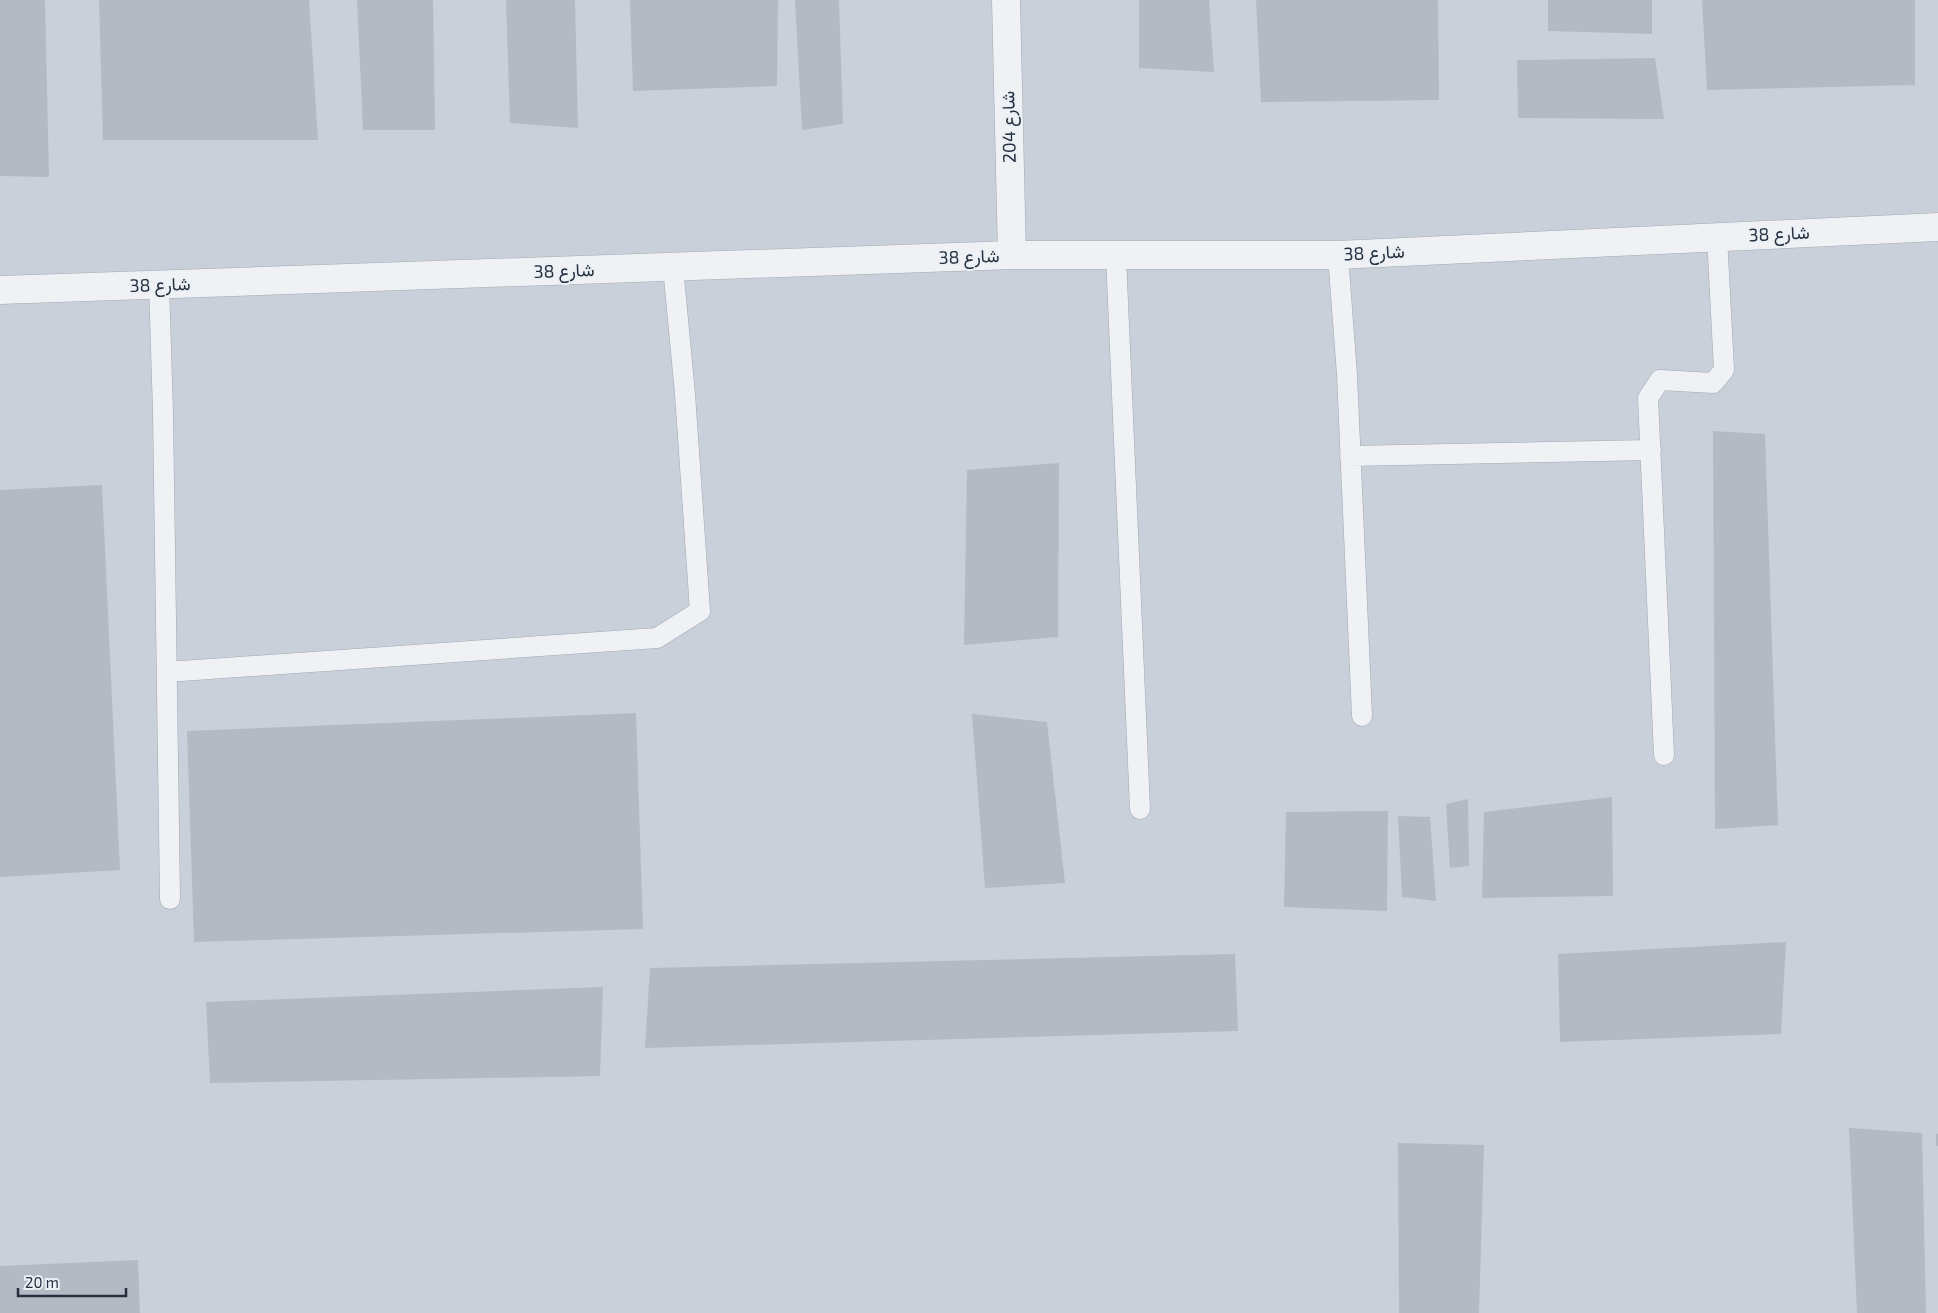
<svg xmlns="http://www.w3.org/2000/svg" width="1938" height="1313" viewBox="0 0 1938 1313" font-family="'Exo 2',Vazirmatn,sans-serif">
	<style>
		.built { fill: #cad0d9 }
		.building { fill: #b3bac4 }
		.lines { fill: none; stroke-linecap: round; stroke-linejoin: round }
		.service-casing { stroke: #a1a8b1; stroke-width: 21 }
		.minor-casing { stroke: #a1a8b1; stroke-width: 29 }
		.service { stroke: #eff1f5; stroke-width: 20 }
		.minor { stroke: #eff1f5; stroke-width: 28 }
		.labels { text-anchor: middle; stroke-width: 4; stroke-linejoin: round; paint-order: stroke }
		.street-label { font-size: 18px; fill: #252f3f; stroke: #ebf0f5 }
	</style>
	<rect width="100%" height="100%" fill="#dce1e7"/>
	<!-- built -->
	<path class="built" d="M 0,0 L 1938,0 L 1938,1313 L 0,1313 Z"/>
	<!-- building -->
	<path class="building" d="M 0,0 L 45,0 L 49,177 L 0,176 Z
		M 99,0 L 309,0 L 318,140 L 103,140 Z
		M 357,0 L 433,0 L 435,130 L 363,130 Z
		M 506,0 L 575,0 L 578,128 L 510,123 Z
		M 630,0 L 778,0 L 777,86 L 633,91 Z
		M 795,0 L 839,0 L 843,124 L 802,130 Z
		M 1139,0 L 1209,0 L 1214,72 L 1139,68 Z
		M 1256,0 L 1438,0 L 1439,100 L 1261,102 Z
		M 1548,0 L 1652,0 L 1652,34 L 1548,31 Z
		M 1702,0 L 1915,0 L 1915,85 L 1707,90 Z
		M 1655,58 L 1664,119 L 1518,118 L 1517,60 Z
		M 1713,431 L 1765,434 L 1778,825 L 1715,829 Z
		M 1059,463 L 1058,637 L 964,645 L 967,470 Z
		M 102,485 L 120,870 L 0,877 L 0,490 Z
		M 636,713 L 643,929 L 194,942 L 187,731 Z
		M 972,714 L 1047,722 L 1065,883 L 985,888 Z
		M 1612,797 L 1613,896 L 1482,898 L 1484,812 Z
		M 1468,799 L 1469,866 L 1450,868 L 1446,804 Z
		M 1388,811 L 1387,911 L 1284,907 L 1286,812 Z
		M 1398,816 L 1430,817 L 1436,901 L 1402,897 Z
		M 1786,942 L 1781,1034 L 1560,1042 L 1558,954 Z
		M 1235,954 L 1238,1031 L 645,1048 L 650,968 Z
		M 603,987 L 600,1076 L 210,1083 L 206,1002 Z
		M 1849,1128 L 1922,1133 L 1926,1313 L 1857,1313 Z
		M 1936,1133 L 1938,1134 L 1938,1146 L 1936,1146 Z
		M 1398,1143 L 1484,1145 L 1479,1313 L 1399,1313 Z
		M 138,1260 L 140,1313 L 0,1313 L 0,1266 Z"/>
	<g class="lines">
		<defs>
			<path id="service" d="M 1338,255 L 1347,375 L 1362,716
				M 1116,256 L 1140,809
				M 159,285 L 163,412 L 170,899
				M 1350,456 L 1651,450
				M 167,672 L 657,638 L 700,611 L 685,394 L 673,267
				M 1664,755 L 1648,398 L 1660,380 L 1713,383 L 1724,370 L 1717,236"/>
			<path id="minor" d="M 1006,0 L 1012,255
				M 0,290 L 1012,255 L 1338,255 L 1938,227"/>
		</defs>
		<!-- service casing -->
		<use href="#service" class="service-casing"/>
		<!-- minor casing -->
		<use href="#minor" class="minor-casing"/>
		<!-- service -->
		<use href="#service" class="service"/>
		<!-- minor -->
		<use href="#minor" class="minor"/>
	</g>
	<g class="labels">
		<!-- street labels -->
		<g class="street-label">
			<text transform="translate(1009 127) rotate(-91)" y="6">شارع 204</text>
			<text transform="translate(1779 234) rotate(-3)" y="6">شارع 38</text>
			<text transform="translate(1374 253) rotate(-3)" y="6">شارع 38</text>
			<text transform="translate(969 257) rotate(-2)" y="6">شارع 38</text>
			<text transform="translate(564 271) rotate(-2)" y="6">شارع 38</text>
			<text transform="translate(160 285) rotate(-2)" y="6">شارع 38</text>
		</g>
	</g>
	<!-- scale -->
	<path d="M18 1288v8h108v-8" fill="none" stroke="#252f3f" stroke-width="2.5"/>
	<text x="25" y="1288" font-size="15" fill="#252f3f" stroke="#ebf0f5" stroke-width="4" paint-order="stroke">20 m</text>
</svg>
